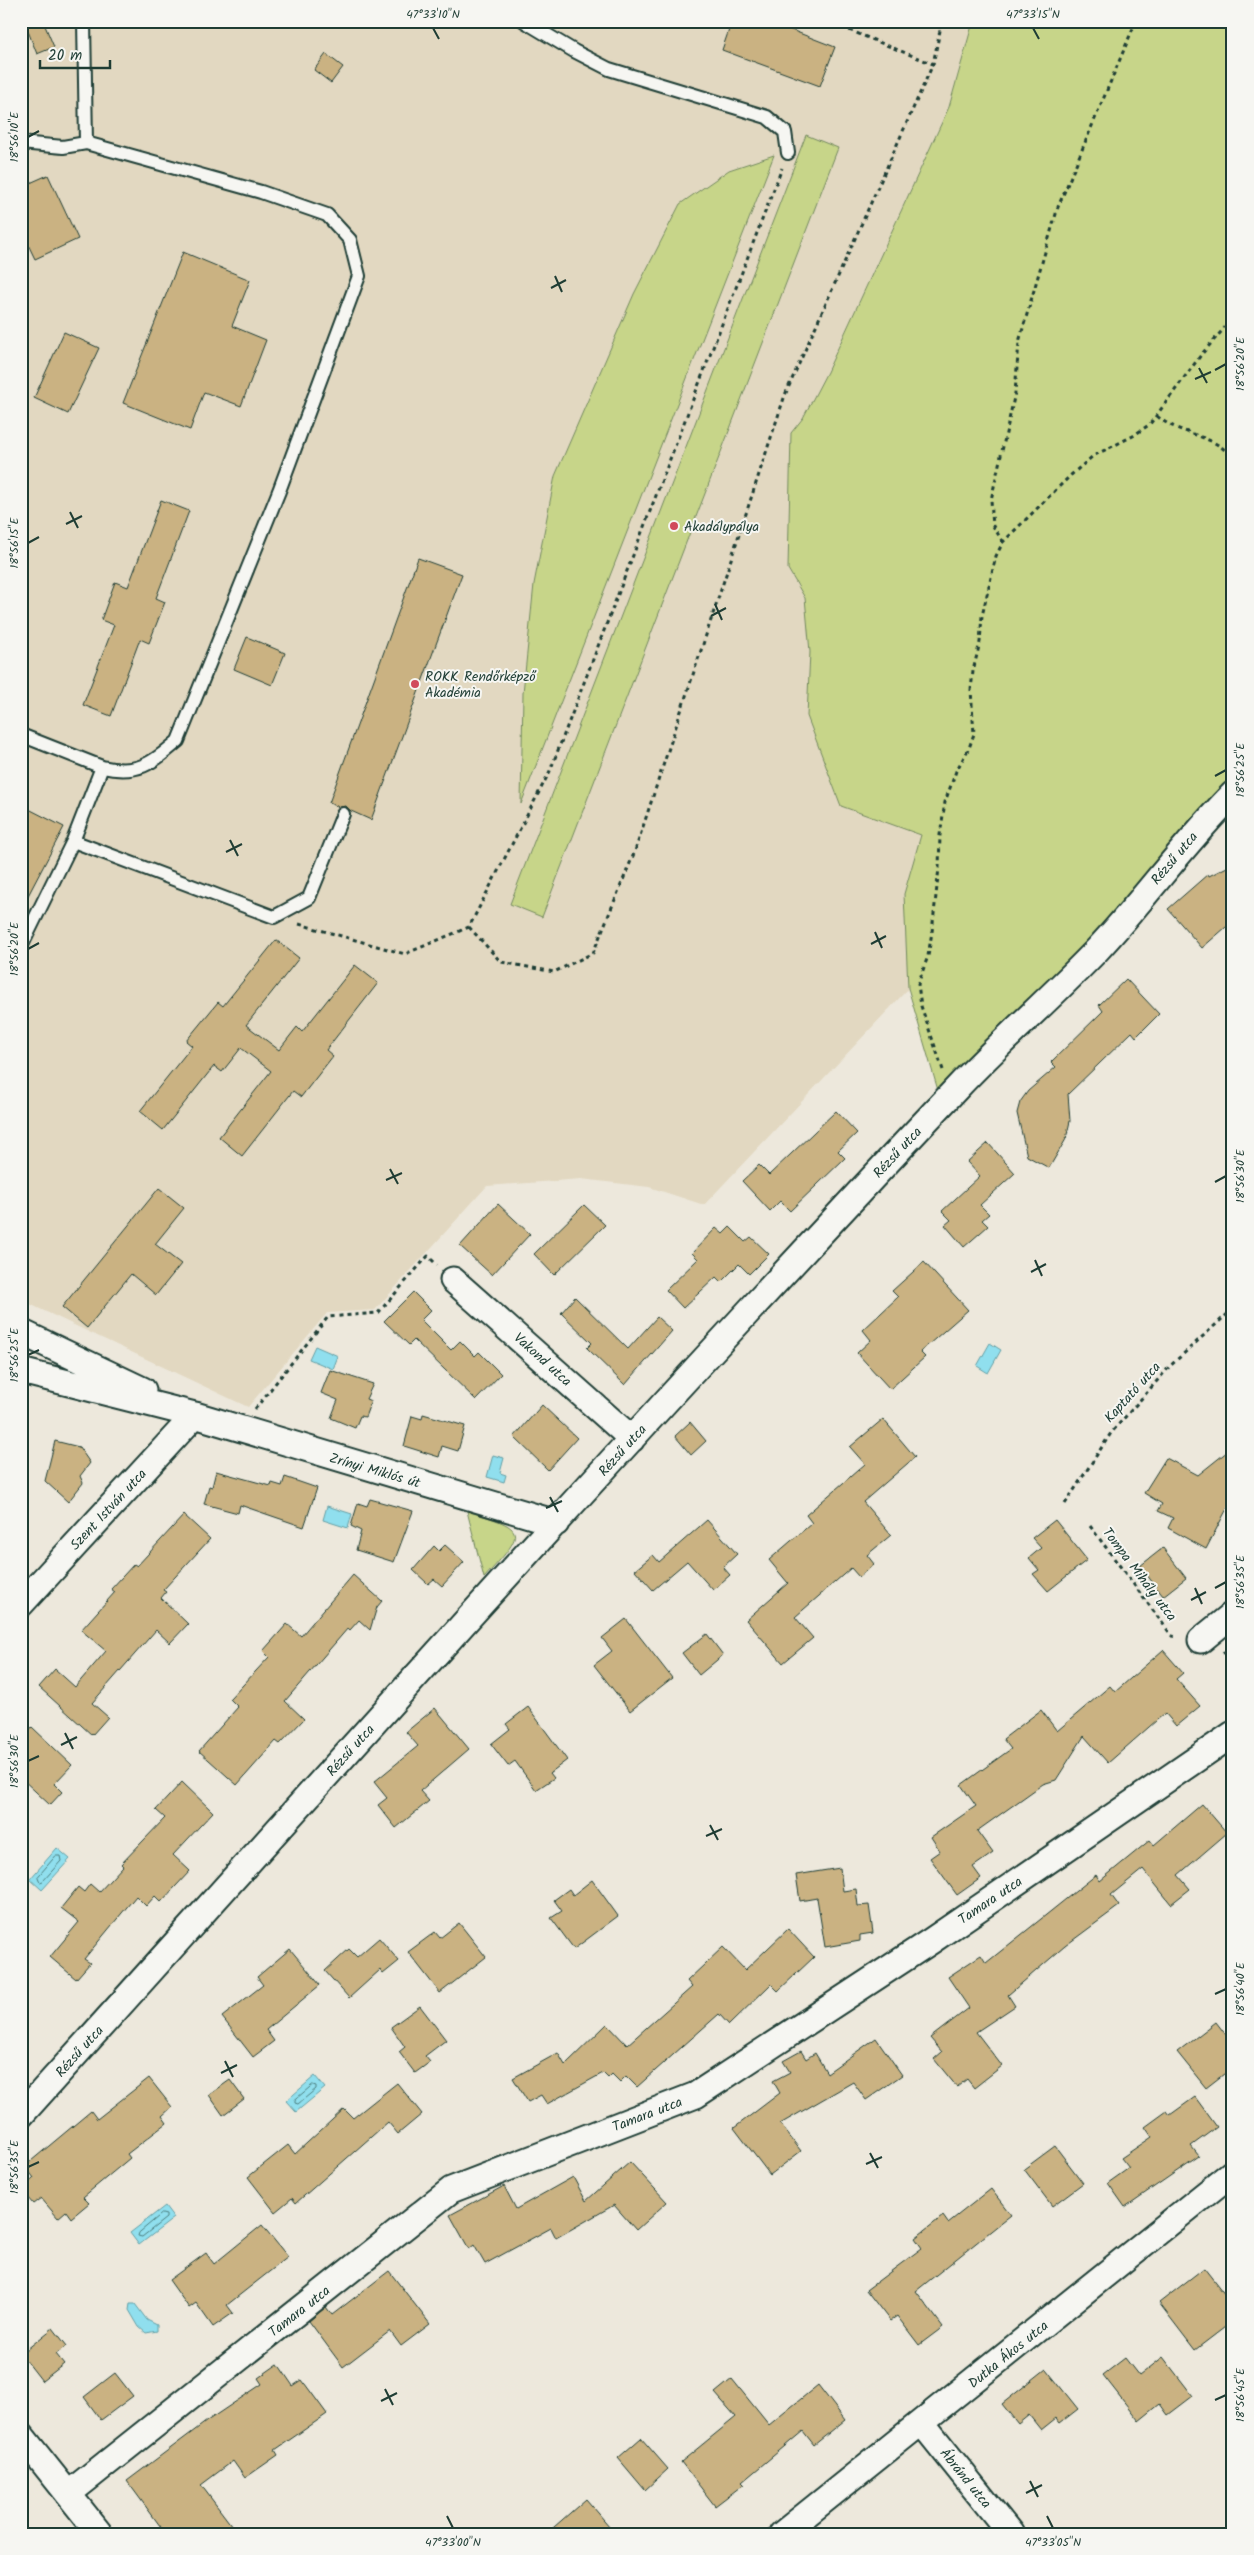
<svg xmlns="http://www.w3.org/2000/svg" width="1254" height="2555" viewBox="0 0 1254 2555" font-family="Kalam,sans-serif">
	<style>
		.built { fill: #e2d8c1 }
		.green { fill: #c7d589; stroke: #73895e }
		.water { fill: #90dfee; stroke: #639ea4 }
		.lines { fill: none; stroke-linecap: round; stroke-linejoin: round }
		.shore { stroke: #4c7e7e; stroke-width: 1 }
		.building { fill: #cab282; stroke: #1f3d34 }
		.lane-casing { stroke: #1f3d34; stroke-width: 16 }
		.street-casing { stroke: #1f3d34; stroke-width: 29 }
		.path { stroke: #1f3d34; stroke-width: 3; stroke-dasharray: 4 4; stroke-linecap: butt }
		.lane { stroke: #f6f6f2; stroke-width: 12 }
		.street { stroke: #f6f6f2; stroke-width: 25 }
		.ticks { fill: none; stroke: #1f3d34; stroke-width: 2 }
		.poi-dot { fill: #d1495b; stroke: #f6f6f2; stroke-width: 2 }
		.labels { text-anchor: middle; stroke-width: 4; stroke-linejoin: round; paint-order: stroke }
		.poi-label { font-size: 14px; fill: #1f3d34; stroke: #f6f6f2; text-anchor: start }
		.street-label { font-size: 14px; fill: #1f3d34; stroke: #f6f6f2 }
		.neatline { fill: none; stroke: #1f3d34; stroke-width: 2 }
		.ticks-label { font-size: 12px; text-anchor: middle; fill: #1f3d34 }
	</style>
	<rect width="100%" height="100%" fill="#ede8dc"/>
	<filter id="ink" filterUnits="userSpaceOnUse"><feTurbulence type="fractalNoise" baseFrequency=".02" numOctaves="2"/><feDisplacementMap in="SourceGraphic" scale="10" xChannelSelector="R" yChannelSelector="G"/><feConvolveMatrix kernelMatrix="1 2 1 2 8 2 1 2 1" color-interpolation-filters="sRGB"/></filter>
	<g filter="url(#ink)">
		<!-- built -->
		<path class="built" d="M 21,21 L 971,21 L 971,29 L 949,107 L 808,414 L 808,600 L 810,652 L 841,803 L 921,835 L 908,989 L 704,1205 L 649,1187 L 581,1179 L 487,1186 L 375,1310 L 327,1313 L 248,1407 L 21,1300 Z"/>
		<!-- green -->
		<path class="green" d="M 971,21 L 1233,21 L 1233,794 L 942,1104 L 908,988 L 904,894 L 921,835 L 841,806 L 807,716 L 810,652 L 805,598 L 788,569 L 791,433 L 803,418 L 827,372 L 949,107 L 971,29 Z
			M 806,135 L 838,148 L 542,917 L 510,904 Z
			M 774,155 L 521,804 L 523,693 L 534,584 L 555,476 L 634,294 L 680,204 L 729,170 Z
			M 467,1511 C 530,1529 525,1532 484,1578 Z"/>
		<!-- water -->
		<path class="water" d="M 990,1343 L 1001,1350 L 988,1373 L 977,1366 Z
			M 315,1346 L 338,1356 L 333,1369 L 309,1359 Z
			M 493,1455 L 504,1458 L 500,1473 L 506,1475 L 504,1482 L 487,1477 Z
			M 327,1506 L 352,1514 L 348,1528 L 323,1520 Z
			M 57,1848 L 70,1859 L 42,1890 L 30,1879 Z
			M 315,2076 L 325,2088 L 296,2112 L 286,2101 Z
			M 165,2206 L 174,2218 L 139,2245 L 130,2233 Z
			M 130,2304 L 135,2304 L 147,2320 L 157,2325 L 157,2331 L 146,2333 L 139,2327 L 129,2310 Z"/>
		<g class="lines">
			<!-- shore -->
			<path class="shore" d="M 56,1856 L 60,1856 L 61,1861 L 43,1881 L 40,1882 L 38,1877 Z
				M 313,2085 L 316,2086 L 316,2089 L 298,2104 L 295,2103 L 295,2100 Z
				M 162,2214 L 166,2215 L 166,2218 L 142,2237 L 138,2236 L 139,2233 Z"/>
		</g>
		<!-- building -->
		<path class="building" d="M 24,21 L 43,21 L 54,47 L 37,54 Z
			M 732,21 L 768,21 L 835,47 L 820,86 L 722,50 Z
			M 326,54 L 343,67 L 331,83 L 314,70 Z
			M 48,175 L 78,239 L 35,259 L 21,230 L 21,187 Z
			M 183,252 L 250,280 L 232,326 L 266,340 L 241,406 L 204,392 L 190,430 L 123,403 Z
			M 64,332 L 99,348 L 68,414 L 34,398 Z
			M 161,500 L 189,511 L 156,598 L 165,602 L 149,643 L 140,639 L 111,716 L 83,705 L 114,625 L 101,620 L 115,582 L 128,587 Z
			M 418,558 L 462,574 L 371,820 L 351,811 L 346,806 L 339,807 L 329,803 Z
			M 247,637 L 285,653 L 272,685 L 234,669 Z
			M 21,805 L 64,827 L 21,909 Z
			M 1233,864 L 1233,921 L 1202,948 L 1168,909 L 1208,874 L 1209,876 Z
			M 276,940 L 299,958 L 246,1025 L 279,1050 L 297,1027 L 302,1032 L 355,965 L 378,983 L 326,1050 L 333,1056 L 301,1097 L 293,1091 L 242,1156 L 219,1137 L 271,1071 L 241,1048 L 222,1072 L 214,1066 L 163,1130 L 140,1111 L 192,1046 L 186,1041 L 218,1002 L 223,1006 Z
			M 1126,979 L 1159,1014 L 1136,1037 L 1132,1032 L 1068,1094 L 1070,1121 L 1066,1139 L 1049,1168 L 1027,1156 L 1017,1113 L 1020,1102 L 1028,1091 L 1056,1067 L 1051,1062 L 1103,1011 L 1099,1005 Z
			M 836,1111 L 857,1133 L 838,1151 L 845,1158 L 790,1211 L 780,1201 L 770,1211 L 742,1181 L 759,1165 L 769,1175 Z
			M 988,1143 L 1015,1173 L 980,1205 L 989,1214 L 982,1220 L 988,1226 L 964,1247 L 945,1225 L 951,1220 L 942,1211 L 980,1176 L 967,1162 Z
			M 159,1188 L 184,1208 L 155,1244 L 181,1264 L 156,1295 L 131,1274 L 87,1328 L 62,1307 Z
			M 498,1204 L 530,1234 L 492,1275 L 460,1246 Z
			M 584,1205 L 605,1225 L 554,1275 L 534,1254 Z
			M 730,1227 L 745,1242 L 751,1237 L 769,1254 L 749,1274 L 739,1264 L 721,1282 L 716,1277 L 683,1308 L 666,1290 L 698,1259 L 692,1253 L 716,1228 L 723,1234 Z
			M 924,1262 L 968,1310 L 920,1352 L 925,1357 L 890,1389 L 857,1353 L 871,1340 L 863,1330 L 898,1297 L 892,1291 Z
			M 413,1292 L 431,1310 L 421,1320 L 451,1350 L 460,1341 L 475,1356 L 479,1352 L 501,1374 L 476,1400 L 414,1340 L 409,1345 L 384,1321 Z
			M 575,1297 L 628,1349 L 657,1317 L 672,1331 L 625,1385 L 587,1348 L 592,1343 L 561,1313 Z
			M 330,1370 L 373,1384 L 366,1399 L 371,1401 L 365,1417 L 360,1416 L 355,1428 L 331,1418 L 338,1400 L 321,1393 Z
			M 542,1405 L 577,1438 L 548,1470 L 514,1437 Z
			M 423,1414 L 465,1426 L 458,1451 L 442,1446 L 439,1457 L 404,1446 L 412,1416 L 422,1419 Z
			M 883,1419 L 915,1457 L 863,1502 L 891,1535 L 867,1555 L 874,1564 L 859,1577 L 851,1568 L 795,1617 L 813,1638 L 783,1663 L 746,1620 L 788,1583 L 769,1560 L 812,1523 L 806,1515 L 865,1464 L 850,1447 Z
			M 690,1422 L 706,1441 L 691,1455 L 675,1436 Z
			M 55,1441 L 79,1447 L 90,1463 L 80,1476 L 83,1483 L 68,1502 L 45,1481 Z
			M 1233,1447 L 1233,1497 L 1206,1549 L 1168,1528 L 1173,1518 L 1158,1511 L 1162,1504 L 1144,1493 L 1166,1458 L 1198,1475 Z
			M 216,1471 L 271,1486 L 272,1483 L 282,1486 L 285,1477 L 317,1488 L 304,1527 L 240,1505 L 238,1513 L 204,1504 L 209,1486 L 212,1487 Z
			M 370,1499 L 413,1511 L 394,1562 L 356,1550 L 361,1531 L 351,1526 L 358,1503 L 367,1506 Z
			M 184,1515 L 210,1539 L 163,1590 L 166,1592 L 161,1598 L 188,1624 L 170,1643 L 156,1630 L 92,1703 L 108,1717 L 92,1735 L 39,1687 L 55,1669 L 75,1687 L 106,1651 L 81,1630 L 115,1592 L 111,1589 L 134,1564 L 137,1566 Z
			M 707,1520 L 737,1554 L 723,1567 L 730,1575 L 713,1590 L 687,1561 L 653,1590 L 635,1570 L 653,1555 L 659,1562 Z
			M 1055,1520 L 1087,1560 L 1048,1591 L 1033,1574 L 1039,1570 L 1029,1558 L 1041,1548 L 1032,1538 Z
			M 445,1545 L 464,1562 L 442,1586 L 434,1579 L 428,1584 L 413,1570 L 434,1546 L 439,1551 Z
			M 1163,1548 L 1186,1578 L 1163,1596 L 1140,1566 Z
			M 353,1575 L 382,1601 L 377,1607 L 370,1630 L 359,1620 L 350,1630 L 348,1628 L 285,1701 L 304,1719 L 280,1744 L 276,1741 L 237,1785 L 199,1751 L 238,1707 L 230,1699 L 269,1657 L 263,1651 L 287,1624 L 301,1636 Z
			M 626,1619 L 672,1678 L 630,1711 L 594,1665 L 612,1651 L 602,1638 Z
			M 707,1634 L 723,1655 L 699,1675 L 682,1653 Z
			M 1163,1650 L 1183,1673 L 1176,1679 L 1200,1706 L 1176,1726 L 1165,1713 L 1108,1763 L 1084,1736 L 1056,1780 L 1043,1784 L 977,1831 L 993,1853 L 973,1867 L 981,1878 L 957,1895 L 930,1858 L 940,1851 L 931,1837 L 976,1806 L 961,1785 L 1011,1749 L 1003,1739 L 1041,1710 L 1057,1731 L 1110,1686 L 1115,1692 Z
			M 528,1707 L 567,1760 L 550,1773 L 554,1778 L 536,1790 L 515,1761 L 508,1766 L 491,1744 L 510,1729 L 506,1724 Z
			M 435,1708 L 469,1749 L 420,1791 L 429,1801 L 396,1828 L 378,1805 L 387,1798 L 374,1782 L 418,1746 L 406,1732 Z
			M 32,1727 L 72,1765 L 54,1784 L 62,1792 L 50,1805 L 21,1778 L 21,1739 Z
			M 182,1782 L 213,1812 L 173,1855 L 190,1871 L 161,1902 L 155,1896 L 146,1906 L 136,1896 L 84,1959 L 90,1963 L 76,1979 L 50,1957 L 79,1922 L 61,1908 L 78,1887 L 84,1892 L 90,1884 L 99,1892 L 123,1866 L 121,1864 L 165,1818 L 156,1810 Z
			M 1202,1804 L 1227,1833 L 1178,1875 L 1190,1889 L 1171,1904 L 1143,1869 L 1111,1895 L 1119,1906 L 1065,1946 L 1008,1995 L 1015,2006 L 976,2032 L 1002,2066 L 974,2088 L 967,2079 L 957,2087 L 934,2059 L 942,2052 L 930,2038 L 969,2008 L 948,1977 L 981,1955 L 986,1963 L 1096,1875 L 1100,1881 L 1150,1840 L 1154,1845 Z
			M 840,1868 L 843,1891 L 856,1889 L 858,1906 L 869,1905 L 873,1933 L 860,1935 L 860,1941 L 825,1947 L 817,1898 L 800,1901 L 796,1875 Z
			M 592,1880 L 618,1916 L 574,1949 L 551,1918 L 562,1911 L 554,1900 L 569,1889 L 573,1895 Z
			M 459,1923 L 486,1957 L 440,1993 L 408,1952 L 435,1932 L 440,1938 Z
			M 788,1929 L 814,1957 L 778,1991 L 771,1984 L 729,2025 L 719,2014 L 637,2087 L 626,2076 L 620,2082 L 612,2074 L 608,2078 L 603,2073 L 547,2104 L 541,2095 L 528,2102 L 513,2078 L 558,2053 L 565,2065 L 607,2024 L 627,2045 L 692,1987 L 687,1981 L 723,1947 L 745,1970 Z
			M 379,1938 L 399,1961 L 383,1974 L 380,1970 L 349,1998 L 325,1971 L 349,1949 L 357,1957 Z
			M 290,1949 L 320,1985 L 266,2030 L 274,2041 L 253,2057 L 222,2017 L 263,1985 L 257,1977 Z
			M 420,2006 L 446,2040 L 425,2056 L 430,2062 L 415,2073 L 399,2052 L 405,2047 L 391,2027 Z
			M 1216,2022 L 1233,2044 L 1233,2067 L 1206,2088 L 1177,2052 Z
			M 876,2038 L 902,2075 L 866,2100 L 853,2082 L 780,2124 L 801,2151 L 770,2175 L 734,2128 L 780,2093 L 773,2081 L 790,2072 L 783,2061 L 801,2051 L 806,2059 L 815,2053 L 827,2073 Z
			M 149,2078 L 172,2107 L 162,2116 L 167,2123 L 127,2154 L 130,2158 L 83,2197 L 89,2203 L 71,2218 L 66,2211 L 58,2218 L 41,2198 L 33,2204 L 21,2190 L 34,2178 L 25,2166 L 91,2111 L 97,2119 Z
			M 230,2080 L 244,2099 L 223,2115 L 209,2095 Z
			M 397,2083 L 422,2114 L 398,2134 L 388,2122 L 296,2203 L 292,2198 L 275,2212 L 248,2177 L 288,2145 L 295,2154 L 344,2109 L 353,2118 Z
			M 1195,2097 L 1217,2127 L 1191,2146 L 1199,2156 L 1125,2207 L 1108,2183 L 1129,2168 L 1121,2158 L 1152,2137 L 1145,2127 L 1167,2111 L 1170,2115 Z
			M 1055,2146 L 1083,2183 L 1052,2206 L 1024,2169 Z
			M 630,2162 L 667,2202 L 636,2230 L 614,2205 L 556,2238 L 551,2228 L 485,2264 L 474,2245 L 469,2249 L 450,2215 L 504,2186 L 516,2209 L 573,2177 L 586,2201 Z
			M 991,2189 L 1011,2215 L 916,2291 L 943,2327 L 919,2345 L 897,2316 L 890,2321 L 866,2290 L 922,2248 L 915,2238 L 943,2216 L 948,2223 Z
			M 262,2225 L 288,2257 L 227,2305 L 233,2313 L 213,2327 L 196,2303 L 189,2308 L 169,2280 L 206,2253 L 214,2264 Z
			M 1204,2268 L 1233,2305 L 1233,2321 L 1195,2350 L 1159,2303 Z
			M 389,2271 L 430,2324 L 401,2346 L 390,2331 L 343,2367 L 309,2321 L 326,2307 L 332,2315 Z
			M 53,2328 L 67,2346 L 56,2354 L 64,2364 L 42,2381 L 21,2354 Z
			M 1163,2357 L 1193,2396 L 1168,2415 L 1160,2404 L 1139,2421 L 1103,2375 L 1125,2358 L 1139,2376 Z
			M 278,2364 L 293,2386 L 302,2380 L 327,2414 L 275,2450 L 278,2455 L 245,2478 L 233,2461 L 201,2485 L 238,2534 L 166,2534 L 127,2481 L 207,2421 L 262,2384 L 258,2378 Z
			M 1046,2369 L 1078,2409 L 1060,2423 L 1056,2418 L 1041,2430 L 1029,2415 L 1018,2424 L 1002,2404 Z
			M 115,2373 L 133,2396 L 101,2420 L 84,2397 Z
			M 732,2379 L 769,2425 L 818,2385 L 845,2420 L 814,2445 L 803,2431 L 742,2482 L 744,2484 L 715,2506 L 681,2462 L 736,2417 L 715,2393 Z
			M 641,2438 L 668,2469 L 645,2490 L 618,2458 Z
			M 586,2499 L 616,2534 L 546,2534 Z"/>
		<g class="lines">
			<defs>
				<path id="lane" d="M 524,21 L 574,51 L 609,69 L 767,117 L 785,132 L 788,153
					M 21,143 L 63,147 L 86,143 L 84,21
					M 86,143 L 261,192 L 327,215 L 350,240 L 359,276 L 279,491 L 178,741 C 151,764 138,775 102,767
					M 21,735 L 102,767 L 73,841 L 274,917 L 309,898 L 343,814
					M 21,947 L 73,841"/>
				<path id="street" d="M 453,1280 L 632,1439
					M 21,1332 L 143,1390
					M 21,1371 L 195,1415 L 556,1523
					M 21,1604 L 195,1415
					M 1201,1640 L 1233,1614
					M 21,2115 C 331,1771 638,1426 956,1089 C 1001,1041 1051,998 1097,950 C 1144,900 1184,843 1233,794
					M 922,2423 L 1011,2534
					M 21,2435 L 100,2534
					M 68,2494 L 451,2190 L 696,2095 L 931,1941 L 1233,1734
					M 782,2534 L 1233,2172"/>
			</defs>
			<!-- lane casing -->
			<use href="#lane" class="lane-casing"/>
			<!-- street casing -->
			<use href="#street" class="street-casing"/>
			<!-- path -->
			<path class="path" d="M 827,21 L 933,64
				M 1157,416 C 1179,436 1215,433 1233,459
				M 1003,542 L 993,526 L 991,500 L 1015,393 L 1019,342 L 1058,207 L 1136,21
				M 299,924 L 405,954 L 469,927 L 550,771 L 782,168
				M 469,927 L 501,962 L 554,972 L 593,953 L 635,851 L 785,395 L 933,64 L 942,21
				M 943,1070 L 921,1006 L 918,984 L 928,956 L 932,932 L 939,868 L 940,835 L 945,802 L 956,771 L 969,748 L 974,734 L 971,690 L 973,671 L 980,642 L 982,616 L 996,556 L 1003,542 L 1071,475 L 1093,456 L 1133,436 L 1150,424 L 1201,355 L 1233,318
				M 255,1409 L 328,1317 L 378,1313 L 428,1256 L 437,1265
				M 1065,1504 L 1111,1433 L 1170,1366 L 1233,1309
				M 1090,1526 L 1172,1636 L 1178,1637
				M 1223,1651 L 1233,1665"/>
			<!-- lane -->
			<use href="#lane" class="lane"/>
			<!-- street -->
			<use href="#street" class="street"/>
		</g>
	</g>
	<!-- ticks -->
	<path class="ticks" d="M 433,28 L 439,39M 1033,28 L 1039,39M 28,137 L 39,131M 555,276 L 562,292M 551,288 L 566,280M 1199,368 L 1207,383M 1215,370 L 1226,364M 1195,379 L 1211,372M 70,512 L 78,528M 66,524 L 82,516M 28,543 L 39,537M 715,604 L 722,620M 711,616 L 726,608M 1215,776 L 1226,770M 230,840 L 238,856M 226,852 L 242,844M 875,932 L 882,948M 871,944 L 886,936M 28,949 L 39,943M 390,1169 L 398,1184M 386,1180 L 402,1173M 1215,1182 L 1226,1176M 1035,1260 L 1042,1276M 1031,1272 L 1046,1264M 28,1355 L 39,1350M 550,1497 L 558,1512M 546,1508 L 562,1501M 1195,1588 L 1202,1604M 1215,1588 L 1226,1582M 1191,1600 L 1206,1592M 65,1733 L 73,1749M 61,1745 L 77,1737M 28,1761 L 39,1756M 710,1825 L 718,1840M 706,1836 L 722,1829M 1215,1994 L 1226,1989M 225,2061 L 233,2077M 221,2073 L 237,2065M 870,2153 L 878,2168M 866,2164 L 882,2157M 28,2167 L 39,2162M 385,2389 L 393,2405M 1215,2400 L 1226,2395M 381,2401 L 397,2393M 1030,2481 L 1038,2497M 1026,2493 L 1042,2485M 447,2516 L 453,2528M 1047,2516 L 1053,2528"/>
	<!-- markers -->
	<g class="poi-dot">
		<circle cx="674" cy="526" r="5"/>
		<circle cx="415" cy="684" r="5"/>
	</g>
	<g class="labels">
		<!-- poi labels -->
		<g class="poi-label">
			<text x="684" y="531">Akadálypálya</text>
			<text x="425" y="681">ROKK Rendőrképző<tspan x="425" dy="16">Akadémia</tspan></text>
		</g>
		<!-- street labels -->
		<g class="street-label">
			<text transform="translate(1174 858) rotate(-50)" y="5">Rézsű utca</text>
			<text transform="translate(897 1152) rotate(-47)" y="5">Rézsű utca</text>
			<text transform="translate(543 1359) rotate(42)" y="5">Vakond utca</text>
			<text transform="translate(1132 1392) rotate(-48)" y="5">Kaptató utca</text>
			<text transform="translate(622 1450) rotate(-48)" y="5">Rézsű utca</text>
			<text transform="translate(375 1470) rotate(16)" y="5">Zrínyi Miklós út</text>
			<text transform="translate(108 1509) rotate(-47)" y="5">Szent István utca</text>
			<text transform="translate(1140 1574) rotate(53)" y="5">Tompa Mihály utca</text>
			<text transform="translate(350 1750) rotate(-48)" y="5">Rézsű utca</text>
			<text transform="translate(990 1900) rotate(-34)" y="5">Tamara utca</text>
			<text transform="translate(79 2051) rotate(-48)" y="5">Rézsű utca</text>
			<text transform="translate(647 2114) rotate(-21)" y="5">Tamara utca</text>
			<text transform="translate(299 2311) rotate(-38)" y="5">Tamara utca</text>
			<text transform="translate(1008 2354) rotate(-39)" y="5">Dutka Ákos utca</text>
			<text transform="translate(966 2478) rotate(51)" y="5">Ábránd utca</text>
		</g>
	</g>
	<!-- margin -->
	<rect width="1254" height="2555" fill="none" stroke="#f6f6f2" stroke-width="55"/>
	<!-- scale -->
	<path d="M40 60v8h70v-8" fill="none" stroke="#1f3d34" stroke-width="2.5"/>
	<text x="48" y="60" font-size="15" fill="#1f3d34" stroke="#f6f6f2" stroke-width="4" paint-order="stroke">20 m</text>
	<rect x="28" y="28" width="1198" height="2500" class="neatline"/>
	<g class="ticks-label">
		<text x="433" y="18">47°33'10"N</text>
		<text x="1033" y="18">47°33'15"N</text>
		<text transform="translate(14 137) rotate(-90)" y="4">18°56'10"E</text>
		<text transform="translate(1240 364) rotate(-90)" y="4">18°56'20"E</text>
		<text transform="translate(14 543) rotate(-90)" y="4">18°56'15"E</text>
		<text transform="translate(1240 770) rotate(-90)" y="4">18°56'25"E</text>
		<text transform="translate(14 949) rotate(-90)" y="4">18°56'20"E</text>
		<text transform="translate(1240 1176) rotate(-90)" y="4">18°56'30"E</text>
		<text transform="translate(14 1355) rotate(-90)" y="4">18°56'25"E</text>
		<text transform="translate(1240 1582) rotate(-90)" y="4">18°56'35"E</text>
		<text transform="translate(14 1761) rotate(-90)" y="4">18°56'30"E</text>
		<text transform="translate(1240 1989) rotate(-90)" y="4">18°56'40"E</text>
		<text transform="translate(14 2167) rotate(-90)" y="4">18°56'35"E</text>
		<text transform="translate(1240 2395) rotate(-90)" y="4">18°56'45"E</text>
		<text x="453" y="2546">47°33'00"N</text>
		<text x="1053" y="2546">47°33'05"N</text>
	</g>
</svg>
